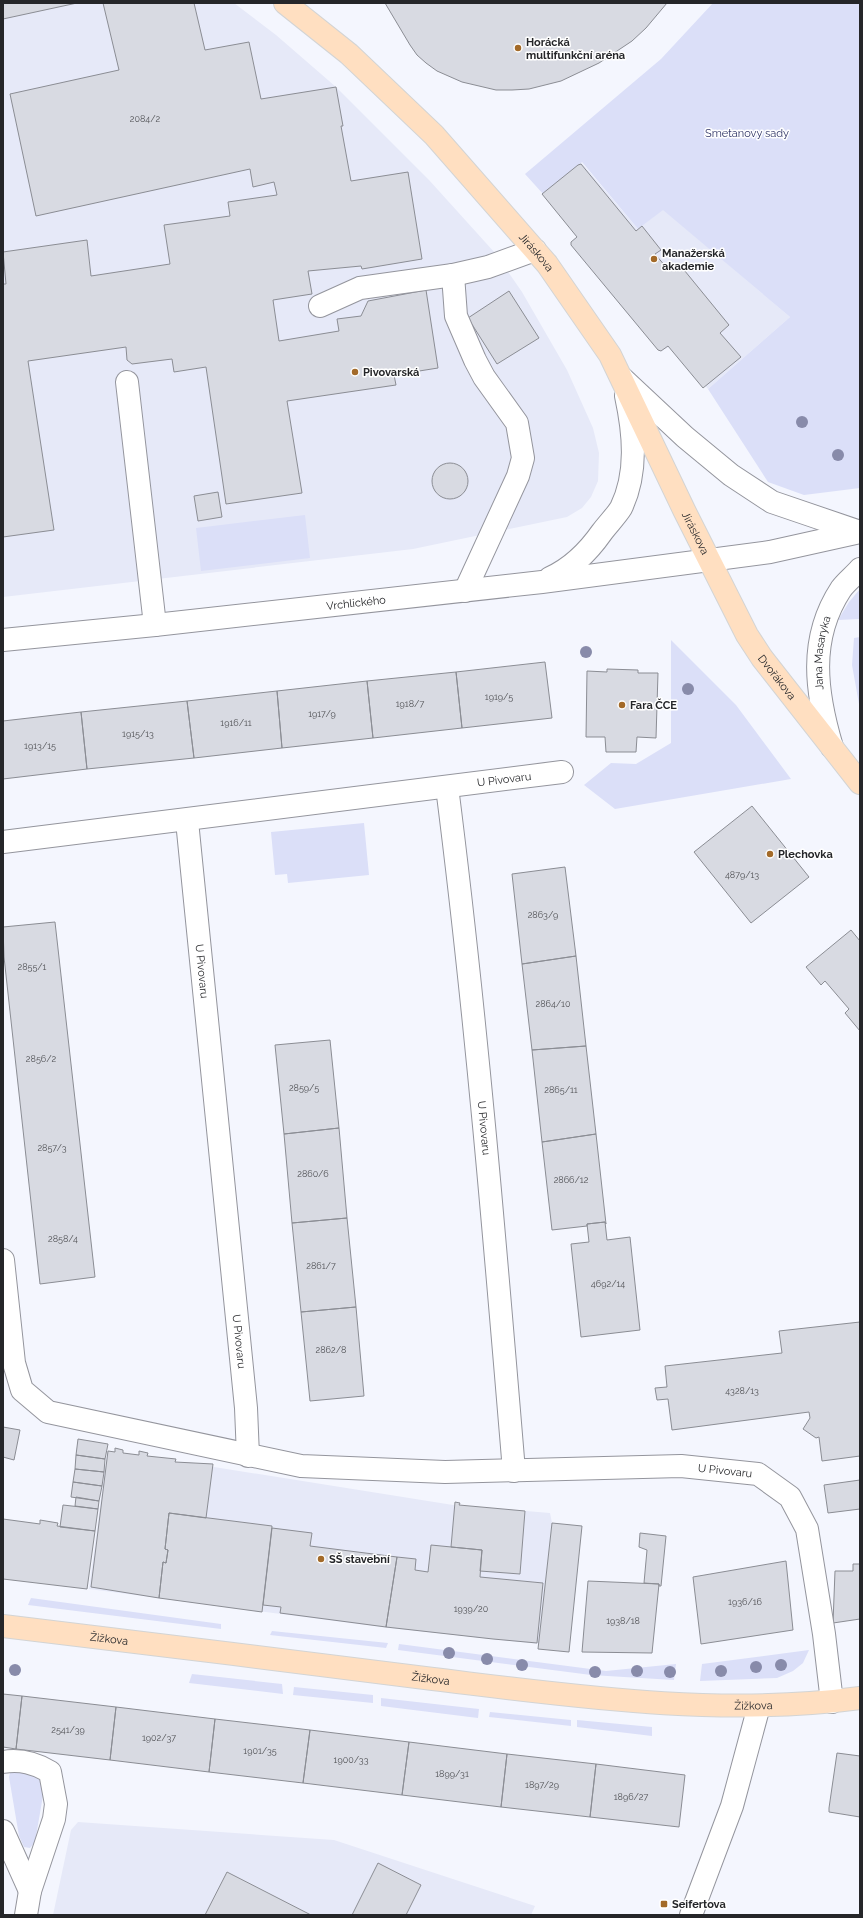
<svg xmlns="http://www.w3.org/2000/svg" width="863" height="1918" viewBox="0 0 863 1918" font-family="Raleway,sans-serif">
	<style>
		.built { fill: #e6e9f8 }
		.green { fill: #dbdff8 }
		.building { fill: #d8dae2; stroke: #8b8d94 }
		.lines { fill: none; stroke-linecap: round; stroke-linejoin: round }
		.minor-casing { stroke: #94959d; stroke-width: 24 }
		.major-casing { stroke: #d3d4d4; stroke-width: 24 }
		.minor { stroke: #fff; stroke-width: 22 }
		.major { stroke: #ffdfc1; stroke-width: 22 }
		.tree { fill: #888baa }
		.poi-dot { fill: #a36a29; stroke: #fff; stroke-width: 1.5 }
		.labels { text-anchor: middle; stroke-width: 3; stroke-linejoin: round; paint-order: stroke }
		.number-label { font-size: 9px; fill: #525357 }
		.poi-label { font-size: 11px; font-weight: bold; fill: #252629; stroke: #fff; text-anchor: start }
		.park-label { font-size: 11px; fill: #2f3465; stroke: #fff }
		.street-label { font-size: 11px; fill: #252629; stroke: #fff }
	</style>
	<rect width="100%" height="100%" fill="#f4f6fe"/>
	<!-- built -->
	<path class="built" d="M 3,3 L 234,3 L 276,35 L 336,87 L 429,180 L 495,253 L 522,292 L 567,370 L 593,428 L 599,453 L 598,481 L 591,497 L 582,508 L 567,517 L 413,549 L 3,597 Z
		M 581,162 L 638,229 L 663,209 L 790,317 L 708,389 L 671,346 L 661,351 L 571,242 L 577,237 L 544,195 Z
		M 107,1454 L 214,1467 L 453,1505 L 550,1513 L 552,1523 L 539,1644 L 389,1628 L 89,1589 Z
		M 78,1822 L 334,1840 L 535,1906 L 531,1915 L 406,1915 L 421,1885 L 379,1864 L 352,1915 L 311,1915 L 227,1872 L 205,1915 L 53,1915 L 71,1830 Z"/>
	<!-- green -->
	<path class="green" d="M 713,3 L 860,3 L 860,488 L 804,495 L 768,482 L 708,389 L 790,317 L 663,210 L 638,229 L 582,162 L 544,195 L 525,174 L 661,59 Z
		M 305,515 L 310,558 L 201,571 L 196,528 Z
		M 860,589 L 860,619 L 838,620 L 849,602 Z
		M 860,637 L 860,703 L 859,704 L 852,665 L 854,638 Z
		M 671,640 L 736,705 L 791,779 L 615,809 L 584,785 L 611,763 L 636,764 L 671,743 Z
		M 364,823 L 369,875 L 288,883 L 287,874 L 275,875 L 271,832 Z
		M 31,1598 L 221,1624 L 221,1629 L 28,1605 Z
		M 272,1631 L 388,1643 L 386,1648 L 270,1635 Z
		M 399,1644 L 606,1671 L 676,1664 L 674,1680 L 591,1675 L 398,1650 Z
		M 809,1650 L 803,1663 L 793,1671 L 777,1678 L 700,1681 L 702,1664 Z
		M 192,1674 L 282,1684 L 283,1694 L 189,1683 Z
		M 294,1687 L 373,1695 L 373,1703 L 293,1695 Z
		M 381,1698 L 479,1709 L 478,1718 L 381,1706 Z
		M 490,1712 L 571,1720 L 571,1726 L 489,1717 Z
		M 577,1720 L 652,1727 L 652,1736 L 577,1727 Z
		M 12,1765 L 33,1769 L 45,1784 L 35,1842 L 30,1848 L 24,1847 L 19,1836 L 9,1777 Z"/>
	<!-- building -->
	<path class="building" d="M 3,3 L 77,3 L 3,19 Z
		M 103,3 L 194,3 L 205,50 L 249,42 L 261,99 L 336,87 L 343,126 L 341,126 L 351,181 L 408,172 L 422,259 L 362,269 L 361,266 L 308,271 L 312,294 L 273,300 L 279,341 L 339,331 L 337,319 L 361,316 L 368,301 L 426,290 L 438,368 L 394,375 L 396,385 L 287,401 L 302,493 L 226,504 L 206,367 L 174,372 L 172,359 L 132,364 L 127,360 L 126,347 L 28,361 L 54,530 L 3,537 L 3,284 L 6,284 L 3,252 L 87,240 L 91,276 L 170,264 L 164,225 L 230,216 L 228,202 L 277,195 L 274,182 L 253,187 L 250,169 L 36,216 L 10,94 L 119,70 Z
		M 385,3 L 667,3 L 646,28 L 632,41 L 599,63 L 561,81 L 529,89 L 512,90 L 496,90 L 462,82 L 437,71 L 426,63 L 417,55 L 410,45 Z
		M 581,164 L 636,231 L 642,226 L 661,250 L 655,254 L 666,267 L 672,263 L 677,268 L 680,265 L 729,325 L 720,333 L 741,357 L 703,388 L 668,346 L 661,351 L 658,350 L 571,245 L 571,242 L 577,237 L 542,194 L 578,165 Z
		M 509,291 L 539,338 L 497,364 L 468,318 Z
		M432 481a18 18 0 1 1 36 0a18 18 0 1 1-36 0Z
		M 218,492 L 222,517 L 198,521 L 194,496 Z
		M 545,662 L 552,718 L 462,728 L 456,672 Z
		M 607,669 L 638,670 L 638,673 L 658,673 L 656,738 L 637,737 L 636,752 L 606,752 L 605,737 L 586,737 L 587,671 L 607,672 Z
		M 456,672 L 462,728 L 373,738 L 367,681 Z
		M 367,681 L 373,738 L 282,748 L 277,691 Z
		M 277,691 L 282,748 L 194,758 L 187,701 Z
		M 187,701 L 194,758 L 87,769 L 81,712 Z
		M 81,712 L 87,769 L 3,779 L 3,721 Z
		M 752,806 L 809,877 L 751,923 L 694,852 Z
		M 565,867 L 576,956 L 522,964 L 512,874 Z
		M 55,922 L 95,1277 L 40,1284 L 4,957 L 3,927 Z
		M 851,930 L 860,941 L 860,1031 L 845,1013 L 849,1009 L 825,981 L 821,985 L 806,967 Z
		M 576,956 L 586,1046 L 532,1050 L 522,964 Z
		M 330,1040 L 339,1128 L 284,1134 L 275,1045 Z
		M 586,1046 L 596,1134 L 542,1142 L 532,1050 Z
		M 339,1128 L 347,1218 L 292,1223 L 284,1134 Z
		M 596,1134 L 606,1224 L 605,1222 L 587,1224 L 587,1226 L 552,1230 L 542,1142 Z
		M 347,1218 L 356,1307 L 301,1312 L 292,1223 Z
		M 605,1222 L 607,1240 L 630,1237 L 640,1330 L 581,1337 L 571,1244 L 589,1242 L 587,1224 Z
		M 356,1307 L 364,1396 L 310,1401 L 301,1312 Z
		M 860,1322 L 860,1456 L 822,1461 L 819,1437 L 816,1438 L 803,1429 L 810,1418 L 809,1412 L 672,1430 L 668,1399 L 657,1400 L 655,1388 L 667,1387 L 665,1366 L 782,1353 L 779,1331 Z
		M 3,1427 L 20,1430 L 14,1460 L 3,1457 Z
		M 78,1439 L 108,1444 L 105,1459 L 76,1455 Z
		M 115,1448 L 123,1450 L 123,1453 L 139,1455 L 139,1451 L 148,1453 L 147,1456 L 176,1459 L 175,1462 L 213,1464 L 206,1518 L 169,1513 L 165,1549 L 168,1550 L 166,1563 L 163,1562 L 159,1598 L 91,1587 L 108,1451 L 115,1452 Z
		M 76,1455 L 105,1459 L 104,1472 L 75,1469 Z
		M 75,1469 L 104,1472 L 102,1486 L 73,1482 Z
		M 860,1480 L 860,1509 L 828,1513 L 824,1485 Z
		M 73,1482 L 102,1486 L 99,1501 L 71,1497 Z
		M 76,1497 L 99,1501 L 98,1509 L 75,1506 Z
		M 455,1502 L 460,1503 L 459,1505 L 525,1511 L 520,1574 L 480,1571 L 482,1550 L 451,1547 Z
		M 63,1505 L 98,1509 L 95,1531 L 60,1527 Z
		M 169,1513 L 272,1526 L 262,1612 L 159,1598 L 163,1562 L 166,1563 L 168,1550 L 165,1549 Z
		M 3,1519 L 40,1524 L 40,1520 L 58,1523 L 57,1526 L 95,1531 L 87,1589 L 3,1579 Z
		M 552,1523 L 582,1526 L 569,1652 L 538,1649 Z
		M 272,1528 L 312,1533 L 310,1546 L 397,1557 L 386,1627 L 280,1613 L 281,1607 L 263,1605 Z
		M 640,1533 L 666,1536 L 661,1586 L 659,1586 L 659,1584 L 644,1583 L 647,1550 L 639,1547 Z
		M 431,1545 L 482,1550 L 480,1577 L 543,1583 L 537,1643 L 493,1639 L 386,1627 L 397,1557 L 416,1559 L 415,1570 L 428,1572 Z
		M 786,1561 L 793,1630 L 701,1644 L 693,1577 Z
		M 853,1564 L 860,1564 L 860,1619 L 833,1623 L 835,1571 L 853,1571 Z
		M 588,1581 L 659,1584 L 652,1653 L 582,1652 Z
		M 3,1694 L 22,1696 L 16,1749 L 3,1747 Z
		M 22,1696 L 116,1707 L 110,1760 L 16,1749 Z
		M 116,1707 L 215,1719 L 209,1772 L 110,1760 Z
		M 215,1719 L 310,1730 L 303,1783 L 209,1772 Z
		M 310,1730 L 409,1742 L 402,1795 L 303,1783 Z
		M 409,1742 L 507,1754 L 501,1807 L 402,1795 Z
		M 837,1753 L 860,1756 L 860,1817 L 829,1812 L 829,1808 Z
		M 507,1754 L 596,1764 L 590,1817 L 501,1807 Z
		M 596,1764 L 685,1775 L 679,1827 L 590,1817 Z
		M 378,1863 L 421,1885 L 406,1915 L 352,1915 Z
		M 227,1872 L 311,1915 L 205,1915 Z"/>
	<g class="lines">
		<defs>
			<g id="minor">
				<path d="M 453,275 L 456,316 L 475,360 L 484,377 L 517,423 L 523,458 L 518,476 L 465,591"/>
				<path d="M 320,306 L 360,288 L 453,275 L 488,267 L 535,250"/>
				<path d="M 623,379 L 685,437 L 731,475 L 772,502 L 860,532"/>
				<path d="M 127,382 L 155,625"/>
				<path d="M 550,578 C 572,568 588,552 602,532 C 608,524 616,516 621,508 C 638,473 634,433 626,396"/>
				<path id="s1" d="M 3,640 L 155,625 L 542,582 L 770,552 L 860,532"/>
				<path id="s2" d="M 832,747 C 816,693 808,639 841,589 C 846,582 854,576 860,569"/>
				<path id="s3" d="M 447,787 C 476,1014 495,1242 514,1471"/>
				<path id="s4" d="M 187,821 L 246,1408 L 248,1456"/>
				<path id="s5" d="M 3,842 L 562,772"/>
				<path id="s6" d="M 3,1260 L 14,1363 L 22,1390 L 48,1412 L 301,1466 L 445,1472 L 681,1466 L 758,1474 L 790,1497 L 807,1529 L 824,1634 L 832,1702"/>
				<path d="M 3,1762 C 21,1759 35,1763 50,1772 L 56,1804 L 54,1819 L 30,1891 L 26,1915"/>
				<path d="M 3,1831 L 30,1891"/>
				<path d="M 691,1915 L 732,1806 L 759,1706"/>
			</g>
			<g id="major">
				<path id="s7" d="M 285,3 L 349,54 L 434,135 L 547,264 L 610,355 L 684,510 L 747,635 L 762,658 L 860,783"/>
				<path id="s8" d="M 3,1626 C 146,1643 290,1661 433,1679 C 574,1696 718,1717 860,1698"/>
			</g>
		</defs>
		<!-- minor casing -->
		<use href="#minor" class="minor-casing"/>
		<!-- major casing -->
		<use href="#major" class="major-casing"/>
		<!-- minor -->
		<use href="#minor" class="minor"/>
		<!-- major -->
		<use href="#major" class="major"/>
	</g>
	<!-- trees -->
	<g class="tree">
		<circle cx="802" cy="422" r="6"/>
		<circle cx="838" cy="455" r="6"/>
		<circle cx="586" cy="652" r="6"/>
		<circle cx="688" cy="689" r="6"/>
		<circle cx="449" cy="1653" r="6"/>
		<circle cx="487" cy="1659" r="6"/>
		<circle cx="522" cy="1665" r="6"/>
		<circle cx="781" cy="1665" r="6"/>
		<circle cx="756" cy="1667" r="6"/>
		<circle cx="15" cy="1670" r="6"/>
		<circle cx="637" cy="1671" r="6"/>
		<circle cx="721" cy="1671" r="6"/>
		<circle cx="595" cy="1672" r="6"/>
		<circle cx="670" cy="1672" r="6"/>
	</g>
	<!-- markers -->
	<g class="poi-dot">
		<circle cx="518" cy="48" r="4"/>
		<circle cx="654" cy="259" r="4"/>
		<circle cx="355" cy="372" r="4"/>
		<circle cx="622" cy="705" r="4"/>
		<circle cx="770" cy="854" r="4"/>
		<circle cx="321" cy="1559" r="4"/>
		<rect x="660" y="1900" width="8" height="8" rx="2"/>
	</g>
	<g class="labels">
		<!-- number labels -->
		<g class="number-label">
			<text x="145" y="122">2084/2</text>
			<text x="499" y="700">1919/5</text>
			<text x="410" y="707">1918/7</text>
			<text x="322" y="717">1917/9</text>
			<text x="236" y="726">1916/11</text>
			<text x="138" y="737">1915/13</text>
			<text x="40" y="749">1913/15</text>
			<text x="742" y="878">4879/13</text>
			<text x="543" y="918">2863/9</text>
			<text x="32" y="970">2855/1</text>
			<text x="553" y="1007">2864/10</text>
			<text x="41" y="1062">2856/2</text>
			<text x="304" y="1091">2859/5</text>
			<text x="561" y="1093">2865/11</text>
			<text x="52" y="1151">2857/3</text>
			<text x="313" y="1177">2860/6</text>
			<text x="571" y="1183">2866/12</text>
			<text x="63" y="1242">2858/4</text>
			<text x="321" y="1269">2861/7</text>
			<text x="608" y="1287">4692/14</text>
			<text x="331" y="1353">2862/8</text>
			<text x="742" y="1394">4328/13</text>
			<text x="745" y="1605">1936/16</text>
			<text x="471" y="1612">1939/20</text>
			<text x="623" y="1624">1938/18</text>
			<text x="68" y="1733">2541/39</text>
			<text x="159" y="1741">1902/37</text>
			<text x="260" y="1754">1901/35</text>
			<text x="351" y="1763">1900/33</text>
			<text x="452" y="1777">1899/31</text>
			<text x="542" y="1788">1897/29</text>
			<text x="631" y="1800">1896/27</text>
		</g>
		<!-- poi labels -->
		<g class="poi-label">
			<text x="526" y="46">Horácká<tspan x="526" dy="13">multifunkční aréna</tspan></text>
			<text x="662" y="257">Manažerská<tspan x="662" dy="13">akademie</tspan></text>
			<text x="363" y="376">Pivovarská</text>
			<text x="630" y="709">Fara ČCE</text>
			<text x="778" y="858">Plechovka</text>
			<text x="329" y="1563">SŠ stavební</text>
			<text x="672" y="1908">Seifertova</text>
		</g>
		<!-- park labels -->
		<g class="park-label">
			<text x="747" y="137">Smetanovy sady</text>
		</g>
		<!-- street labels -->
		<g class="street-label">
			<text dy="4" stroke="none"><textPath href="#s7" startOffset="355">Jiráskova</textPath></text>
			<text dy="4" stroke="none"><textPath href="#s7" startOffset="679">Jiráskova</textPath></text>
			<text dy="4" stroke="none"><textPath href="#s1" startOffset="355">Vrchlického</textPath></text>
			<text dy="4" stroke="none"><textPath href="#s2" startOffset="96">Jana Masaryka</textPath></text>
			<text dy="4" stroke="none"><textPath href="#s7" startOffset="845">Dvořákova</textPath></text>
			<text dy="4" stroke="none"><textPath href="#s5" startOffset="505">U Pivovaru</textPath></text>
			<text dy="4" stroke="none"><textPath href="#s4" startOffset="151">U Pivovaru</textPath></text>
			<text dy="4" stroke="none"><textPath href="#s3" startOffset="343">U Pivovaru</textPath></text>
			<text dy="4" stroke="none"><textPath href="#s4" startOffset="523">U Pivovaru</textPath></text>
			<text dy="4" stroke="none"><textPath href="#s6" startOffset="849">U Pivovaru</textPath></text>
			<text dy="4" stroke="none"><textPath href="#s8" startOffset="107">Žižkova</textPath></text>
			<text dy="4" stroke="none"><textPath href="#s8" startOffset="431">Žižkova</textPath></text>
			<text dy="4" stroke="none"><textPath href="#s8" startOffset="755">Žižkova</textPath></text>
		</g>
	</g>
	<!-- border -->
	<rect width="863" height="1918" fill="none" stroke="#252629" stroke-width="8"/>
</svg>
